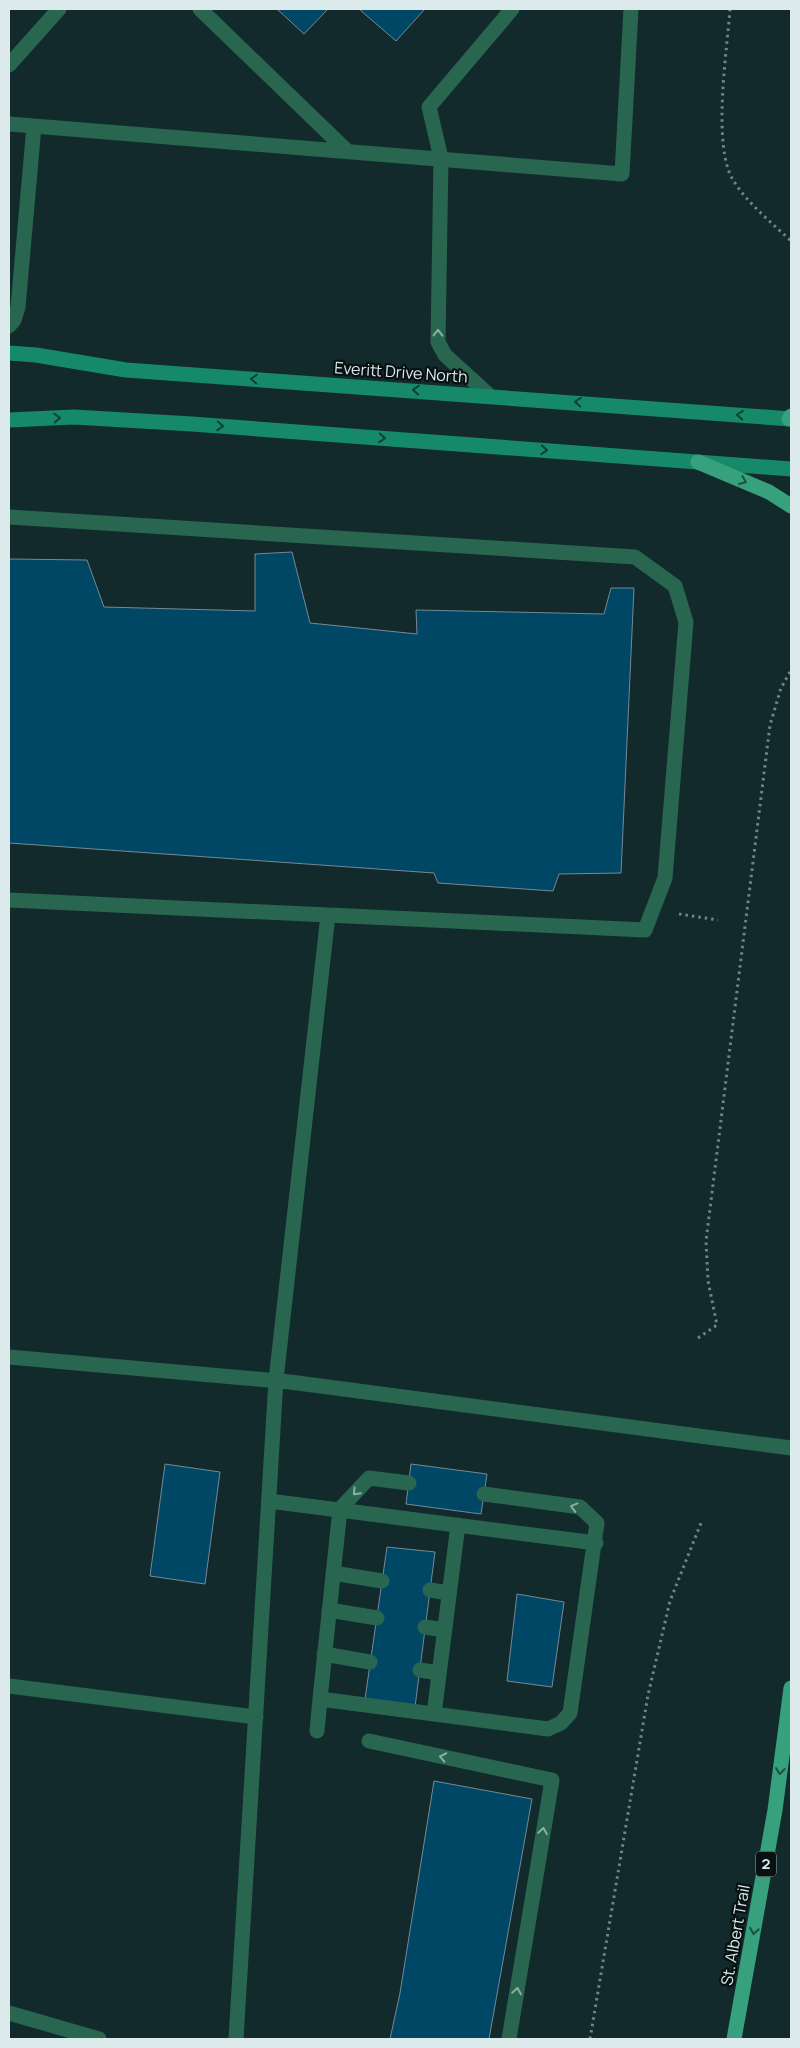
<svg xmlns="http://www.w3.org/2000/svg" width="800" height="2048" viewBox="0 0 800 2048" font-family="Manrope,sans-serif">
	<style>
		.building { fill: #004766; stroke: #758996 }
		.lines { fill: none; stroke-linecap: round; stroke-linejoin: round }
		.path { stroke: #718486; stroke-width: 3; stroke-dasharray: 2.5 4; stroke-linecap: butt }
		.lane { stroke: #296650; stroke-width: 15 }
		.secondary { stroke: #158968; stroke-width: 15 }
		.primary { stroke: #37a07d; stroke-width: 15 }
		.oneway { stroke: #8bafa5 }
		.oneway2 { stroke: #0d4134 }
		.oneway3 { stroke: #1d5142 }
		.labels { text-anchor: middle; stroke-width: 4.5; stroke-linejoin: round; paint-order: stroke }
		.shield { fill: #071111; stroke: #9ca9aa; stroke-width: 1 }
		.shield-label { font-size: 15px; font-weight: bold; fill: #dceaeb }
		.street-label { font-size: 16px; fill: #dceaeb; stroke: #071111 }
	</style>
	<rect width="100%" height="100%" fill="#122a2c"/>
	<!-- building -->
	<path class="building" d="M 277,9 L 328,9 L 304,34 Z
		M 359,9 L 425,9 L 396,41 Z
		M 292,552 L 310,623 L 417,634 L 416,610 L 604,614 L 611,588 L 634,588 L 621,873 L 559,874 L 553,891 L 438,883 L 434,873 L 9,843 L 9,559 L 87,560 L 104,607 L 255,611 L 255,554 Z
		M 165,1464 L 220,1472 L 205,1584 L 150,1576 Z
		M 411,1464 L 487,1474 L 481,1514 L 406,1504 Z
		M 387,1547 L 435,1552 L 415,1707 L 365,1699 Z
		M 517,1594 L 564,1602 L 552,1687 L 507,1681 Z
		M 434,1781 L 532,1799 L 489,2039 L 390,2039 L 400,1993 Z"/>
	<g class="lines">
		<!-- path -->
		<path class="path" d="M 730,9 C 727,51 712,145 733,180 C 748,204 771,222 791,241
			M 679,914 L 718,920
			M 698,1338 L 717,1325 L 708,1281 L 706,1241 L 770,725 L 781,688 L 791,670
			M 590,2039 L 648,1695 L 670,1601 L 701,1523"/>
		<!-- lane -->
		<path class="lane" d="M 200,9 L 346,150
			M 9,65 L 59,9
			M 9,124 L 622,174 L 631,9
			M 9,326 L 14,320 L 18,307 L 34,126
			M 489,395 L 445,355 L 438,342 L 441,158 L 429,107 L 512,9
			M 9,517 L 635,557 L 675,586 L 686,622 L 665,878 L 645,930 L 9,900
			M 9,1357 L 290,1382 L 791,1448
			M 269,1501 L 596,1543
			M 333,1573 L 382,1581
			M 430,1590 L 449,1593
			M 329,1610 L 377,1618
			M 425,1627 L 444,1630
			M 324,1654 L 370,1662
			M 420,1670 L 439,1673
			M 9,1686 L 256,1717
			M 320,1699 L 340,1509 L 369,1478 L 409,1483
			M 434,1714 L 458,1525
			M 317,1731 L 320,1699 L 548,1729 L 561,1723 L 570,1713 L 597,1523 L 580,1507 L 484,1494
			M 369,1741 L 552,1780 L 509,2039
			M 9,2013 L 99,2039
			M 236,2039 L 276,1380 L 328,915"/>
		<!-- secondary -->
		<path class="secondary" d="M 9,353 L 36,355 L 126,370 L 791,419
			M 9,420 L 74,417 L 192,424 L 791,469"/>
		<!-- primary -->
		<path class="primary" d="M 789,419 L 791,416
			M 698,462 L 769,492 L 791,506
			M 734,2039 L 775,1810 L 791,1688"/>
	</g>
	<!-- one-way arrows -->
	<defs><path id="oneway-chevron" d="M-2-3.5L2.5 0L-2 3.5" fill="none" stroke-width="1.6" stroke-linecap="round" stroke-linejoin="round" transform="scale(1.25)"/></defs>
	<g class="oneway">
		<use href="#oneway-chevron" transform="translate(438 333) rotate(-89)"/>
		<use href="#oneway-chevron" transform="translate(356 1492) rotate(133)"/>
		<use href="#oneway-chevron" transform="translate(574 1507) rotate(-165)"/>
		<use href="#oneway-chevron" transform="translate(443 1757) rotate(-168)"/>
		<use href="#oneway-chevron" transform="translate(543 1831) rotate(-81)"/>
		<use href="#oneway-chevron" transform="translate(517 1991) rotate(-81)"/>
	</g>
	<g class="oneway2">
		<use href="#oneway-chevron" transform="translate(254 379) rotate(-176)"/>
		<use href="#oneway-chevron" transform="translate(416 390) rotate(-176)"/>
		<use href="#oneway-chevron" transform="translate(578 402) rotate(-176)"/>
		<use href="#oneway-chevron" transform="translate(740 415) rotate(-176)"/>
		<use href="#oneway-chevron" transform="translate(57 418) rotate(-3)"/>
		<use href="#oneway-chevron" transform="translate(220 426) rotate(4)"/>
		<use href="#oneway-chevron" transform="translate(382 438) rotate(4)"/>
		<use href="#oneway-chevron" transform="translate(544 450) rotate(4)"/>
	</g>
	<g class="oneway3">
		<use href="#oneway-chevron" transform="translate(743 481) rotate(23)"/>
		<use href="#oneway-chevron" transform="translate(780 1771) rotate(97)"/>
		<use href="#oneway-chevron" transform="translate(754 1931) rotate(100)"/>
	</g>
	<g class="labels">
		<!-- shield labels -->
		<rect class="shield" x="756" y="1851.5" width="20" height="25" rx="4"/>
		<g class="shield-label">
			<text x="766" y="1869">2</text>
		</g>
		<!-- street labels -->
		<g class="street-label">
			<text transform="translate(401 372) rotate(4)" y="6">Everitt Drive North</text>
			<text transform="translate(735 1935) rotate(-80)" y="6">St. Albert Trail</text>
		</g>
	</g>
	<!-- border -->
	<rect width="800" height="2048" fill="none" stroke="#dceaeb" stroke-width="20"/>
</svg>
